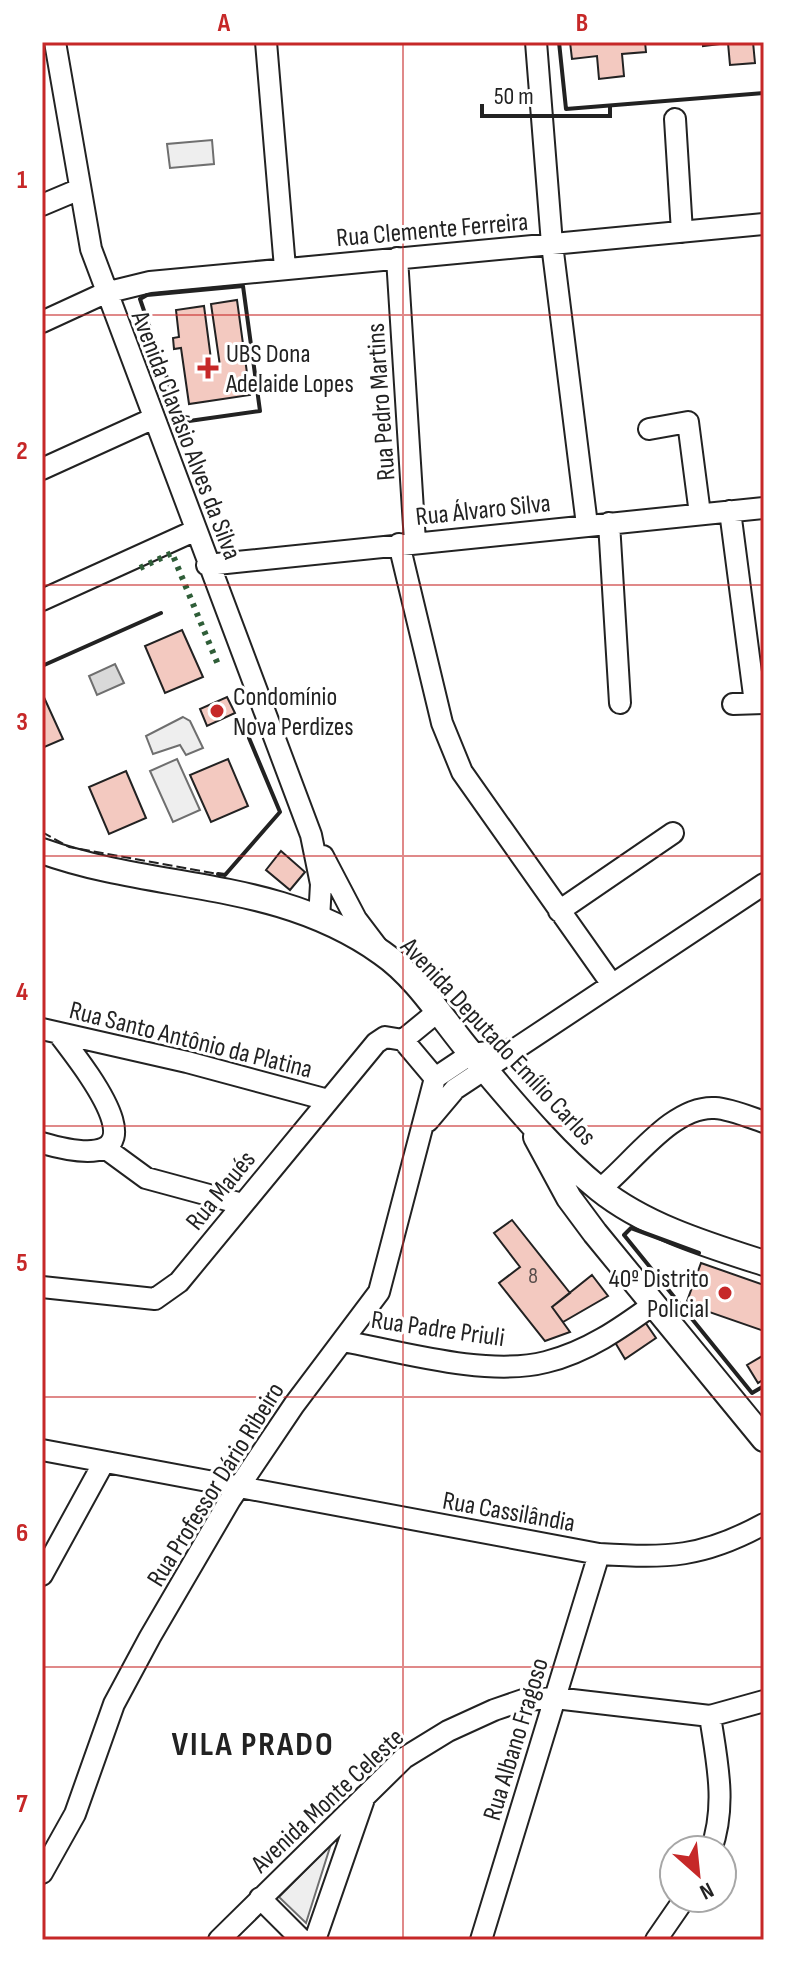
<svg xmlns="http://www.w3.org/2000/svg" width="806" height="1982" viewBox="0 0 806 1982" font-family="'Sofia Sans Condensed',sans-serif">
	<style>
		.green { fill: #eee; stroke: #6f6f6f; stroke-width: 2 }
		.water { fill: #d9d9d9; stroke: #6f6f6f; stroke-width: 2 }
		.building { fill: #f3c9c0; stroke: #222; stroke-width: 2 }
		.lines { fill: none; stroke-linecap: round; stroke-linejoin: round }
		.minor-casing { stroke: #222; stroke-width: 24 }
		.major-casing { stroke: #222; stroke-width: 28 }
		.minor { stroke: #fff; stroke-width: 20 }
		.major { stroke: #fff; stroke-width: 24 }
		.hedge { stroke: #2f5e38; stroke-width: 6; stroke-dasharray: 4 6; stroke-linecap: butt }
		.fence { stroke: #222; stroke-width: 2; stroke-dasharray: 10 4; stroke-linecap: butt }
		.wall { stroke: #222; stroke-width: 4 }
		.grid { fill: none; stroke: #c62828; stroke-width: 2; stroke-opacity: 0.55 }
		.poi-dot { fill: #c62828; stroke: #fff; stroke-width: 3 }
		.labels { text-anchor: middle; stroke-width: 6; stroke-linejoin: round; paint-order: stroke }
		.number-label { font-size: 22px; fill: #564c4a }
		.street-label { font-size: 26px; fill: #222; stroke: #fff }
		.poi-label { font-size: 26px; fill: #222; stroke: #fff; text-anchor: start }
		.district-label { font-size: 34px; font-weight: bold; letter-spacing: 2px; fill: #222; stroke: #fff }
		.neatline { fill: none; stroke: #c62828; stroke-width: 3 }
		.grid-label { font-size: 26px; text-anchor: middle; font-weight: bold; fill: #c62828 }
	</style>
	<rect width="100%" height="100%" fill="#fff"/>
	<!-- green -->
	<path class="green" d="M 212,140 L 214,164 L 170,168 L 167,144 Z
		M 183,717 L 190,721 L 203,748 L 186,755 L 180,745 L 153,754 L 146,736 Z
		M 177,759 L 200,810 L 173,822 L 150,771 Z
		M 331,1844 L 306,1923 L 279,1897 Z"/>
	<!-- water -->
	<path class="water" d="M 115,664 L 124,683 L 97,695 L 89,676 Z"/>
	<!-- building -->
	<path class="building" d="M 570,42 L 645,42 L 646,52 L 622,54 L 624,76 L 599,79 L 597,56 L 572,59 Z
		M 703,42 L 753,42 L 755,63 L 730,65 L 728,43 L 703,46 Z
		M 237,300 L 250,395 L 189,404 L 181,348 L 174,349 L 173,338 L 179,337 L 176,310 L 204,306 L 212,367 L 220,366 L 211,304 Z
		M 182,630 L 203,677 L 165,693 L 145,646 Z
		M 42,693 L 63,739 L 42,748 Z
		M 227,697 L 235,713 L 207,726 L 200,709 Z
		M 228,759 L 248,806 L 211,822 L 190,775 Z
		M 126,771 L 146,818 L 109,834 L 89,787 Z
		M 281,851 L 305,872 L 290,890 L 266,870 Z
		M 512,1220 L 570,1293 L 552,1307 L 570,1332 L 545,1341 L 499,1283 L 520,1267 L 494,1233 Z
		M 701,1263 L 764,1285 L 764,1331 L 686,1304 Z
		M 592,1275 L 608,1296 L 563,1322 L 552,1307 Z
		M 645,1322 L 656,1338 L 625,1359 L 613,1339 Z
		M 764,1355 L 764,1379 L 758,1383 L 747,1365 Z"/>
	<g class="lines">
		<defs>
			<path id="minor" d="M 55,42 L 91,249 L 311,835 L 321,884 L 319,919
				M 266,42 L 285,268
				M 536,42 L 552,244 L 587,525
				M 675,119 L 682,232
				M 42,205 L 80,189
				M 397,258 L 415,542
				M 42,322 L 105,293 L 150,282 L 764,224
				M 649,429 L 688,422 L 700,514
				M 42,469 L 152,419
				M 730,511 L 755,703
				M 609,523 L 620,703
				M 399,544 L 442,723 L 462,772 L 611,983
				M 207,565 L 764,508
				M 42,600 L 194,531
				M 733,704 L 764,703
				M 323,856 L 356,919 L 378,948
				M 559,911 L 673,833
				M 42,1029 L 187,1062 L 328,1100
				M 403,1040 L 436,1013
				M 428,1121 L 455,1089 L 764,884
				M 42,1143 C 171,1180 95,1081 58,1033
				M 105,1148 L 146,1178 L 242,1204
				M 600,1189 C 632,1164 672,1105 715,1108 C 731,1109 749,1117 764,1122
				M 42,1287 L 155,1299 L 179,1282 L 376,1043 L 385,1037 L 403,1040 L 435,1078
				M 343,1341 C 401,1352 488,1377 546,1362 C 587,1352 621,1328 654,1304
				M 42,1450 L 599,1554 C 668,1558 702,1558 764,1524
				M 42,1575 L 104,1462
				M 710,1716 C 717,1762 727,1805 711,1850
				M 42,1873 L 75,1814 L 114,1704 L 150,1637 L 230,1500 L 294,1405 L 379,1292 L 435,1078 L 471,1054 L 515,1049
				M 260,1898 L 302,1940
				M 219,1940 L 404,1758 L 448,1731 L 494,1710 L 523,1700 L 555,1698 L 710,1716 L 764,1701
				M 315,1940 L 365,1796
				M 481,1940 L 599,1554
				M 656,1940 L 685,1898"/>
			<path id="major" d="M 42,851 C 156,892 277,878 382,953 C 417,977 443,1020 470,1052 C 510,1099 551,1150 599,1189 C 645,1226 708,1245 764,1263
				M 536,1137 L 569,1198 L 595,1233 L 764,1439"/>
		</defs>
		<!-- minor casing -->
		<use href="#minor" class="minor-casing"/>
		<!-- major casing -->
		<use href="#major" class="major-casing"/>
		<!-- minor -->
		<use href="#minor" class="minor"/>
		<!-- major -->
		<use href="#major" class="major"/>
		<!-- hedge -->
		<path class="hedge" d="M 140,568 L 172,553 L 219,667"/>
		<!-- fence -->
		<path class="fence" d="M 42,832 L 69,847 L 218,874"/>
		<!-- wall -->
		<path class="wall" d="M 559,42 L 566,109 L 764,93
			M 243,286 L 260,411 L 182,422 L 140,299 L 147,295 Z
			M 42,666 L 161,613
			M 218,874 L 225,875 L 280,812 L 249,738
			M 699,1253 L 631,1228 L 624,1235 L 752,1393 L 764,1386"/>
	</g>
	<!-- grid -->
	<path class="grid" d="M 403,42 L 403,1940M 42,315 L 764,315M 42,585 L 764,585M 42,856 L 764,856M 42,1126 L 764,1126M 42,1397 L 764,1397M 42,1667 L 764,1667"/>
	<!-- markers -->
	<g class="poi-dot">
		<path d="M204 356h8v8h8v8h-8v8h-8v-8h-8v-8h8z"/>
		<circle cx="217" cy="711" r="8"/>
		<circle cx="725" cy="1293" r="8"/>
	</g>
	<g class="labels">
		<!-- number labels -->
		<g class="number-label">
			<text x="533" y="1283">8</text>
		</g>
		<!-- street labels -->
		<g class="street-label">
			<text transform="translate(432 229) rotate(-5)" y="9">Rua Clemente Ferreira</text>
			<text transform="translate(380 402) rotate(-94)" y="9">Rua Pedro Martins</text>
			<text transform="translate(187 435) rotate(69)" y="9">Avenida Clavásio Alves da Silva</text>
			<text transform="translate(483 509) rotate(-6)" y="9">Rua Álvaro Silva</text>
			<text transform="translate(191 1039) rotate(14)" y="9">Rua Santo Antônio da Platina</text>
			<text transform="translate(499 1041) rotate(47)" y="9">Avenida Deputado Emílio Carlos</text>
			<text transform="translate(220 1190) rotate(-51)" y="9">Rua Maués</text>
			<text transform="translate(438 1328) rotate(8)" y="9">Rua Padre Priuli</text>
			<text transform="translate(215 1484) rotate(-58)" y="9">Rua Professor Dário Ribeiro</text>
			<text transform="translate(509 1511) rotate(10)" y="9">Rua Cassilândia</text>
			<text transform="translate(515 1739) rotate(-73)" y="9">Rua Albano Fragoso</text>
			<text transform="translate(327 1800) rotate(-43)" y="9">Avenida Monte Celeste</text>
		</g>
		<!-- poi labels -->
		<g class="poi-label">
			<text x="226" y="362">UBS Dona<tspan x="226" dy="30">Adelaide Lopes</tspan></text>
			<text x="233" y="705">Condomínio<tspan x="233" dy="30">Nova Perdizes</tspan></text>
			<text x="709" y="1287" text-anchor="end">40º Distrito<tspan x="709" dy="30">Policial</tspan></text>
		</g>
		<!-- district labels -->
		<g class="district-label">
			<text x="253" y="1755">VILA PRADO</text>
		</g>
	</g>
	<!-- border -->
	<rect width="806" height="1982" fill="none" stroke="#ffffff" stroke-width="88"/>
	<!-- north arrow -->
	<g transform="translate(698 1874) rotate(153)"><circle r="38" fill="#ffffff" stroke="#a7a7a7" stroke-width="2"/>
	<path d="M0-6L14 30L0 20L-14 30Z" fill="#c62828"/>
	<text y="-12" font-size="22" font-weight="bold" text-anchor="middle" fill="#222222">N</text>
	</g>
	<!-- scale -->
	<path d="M482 104v12h128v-12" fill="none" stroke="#222222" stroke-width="4"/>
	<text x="494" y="104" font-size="24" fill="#222222" stroke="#ffffff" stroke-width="6" paint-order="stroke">50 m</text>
	<rect x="44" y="44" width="718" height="1894" class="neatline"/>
	<g class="grid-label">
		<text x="224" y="31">A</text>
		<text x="582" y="31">B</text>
		<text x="22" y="188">1</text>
		<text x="22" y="459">2</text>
		<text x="22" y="730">3</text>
		<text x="22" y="1000">4</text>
		<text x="22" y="1271">5</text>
		<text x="22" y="1541">6</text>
		<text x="22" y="1812">7</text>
	</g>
</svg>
